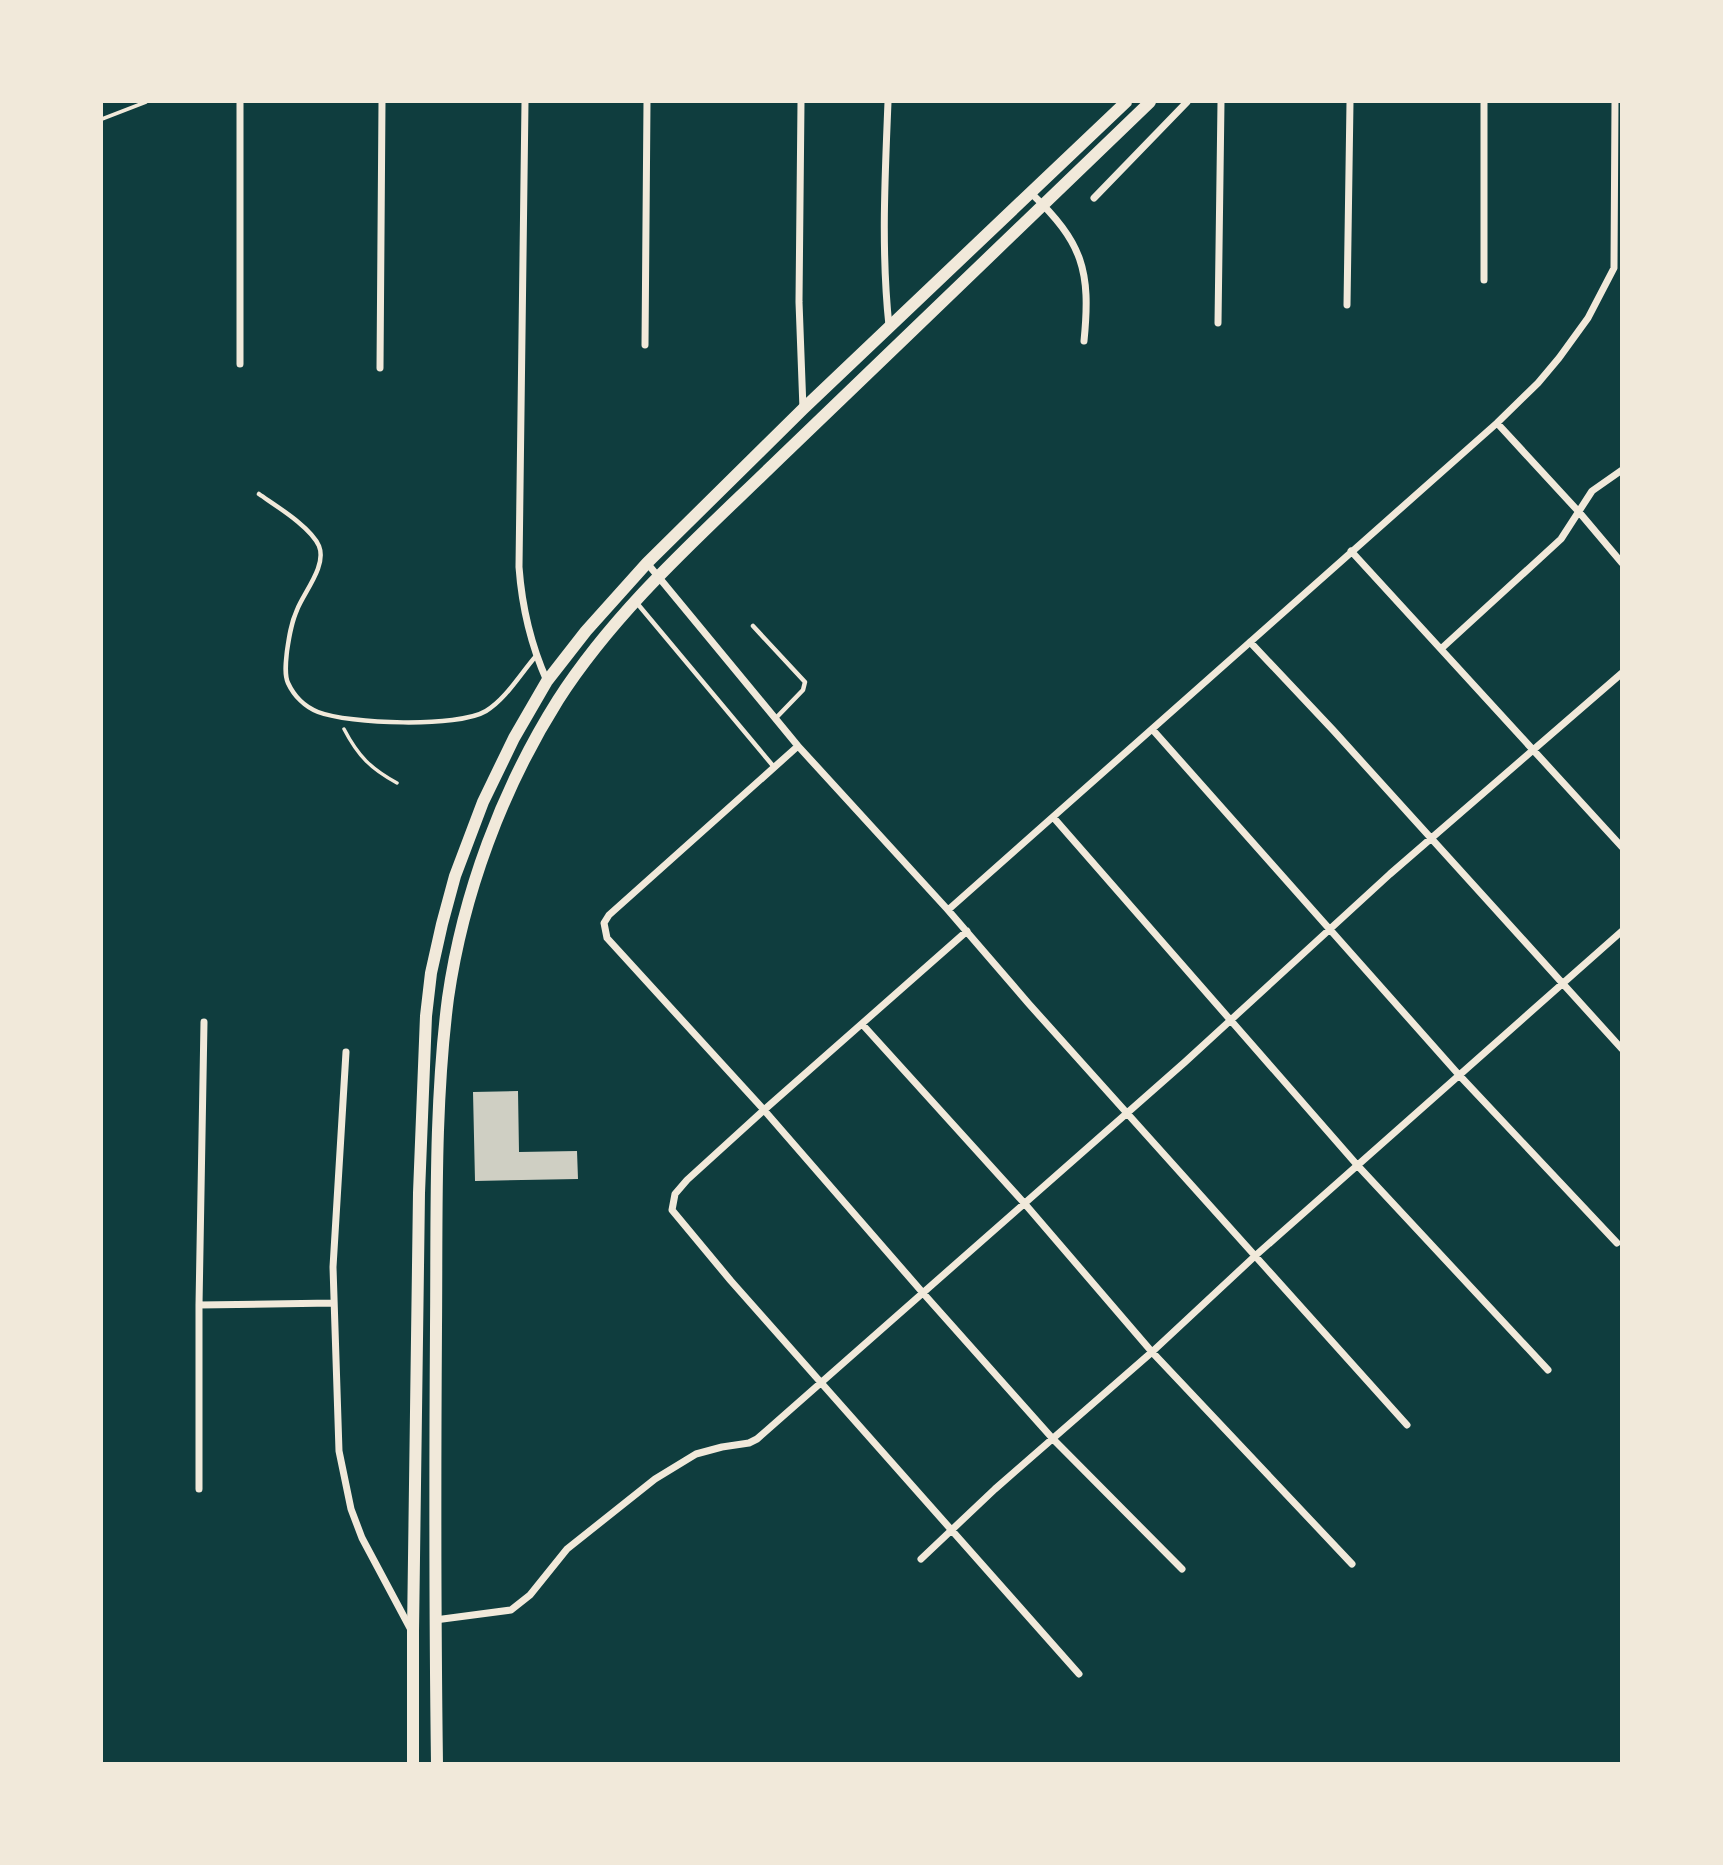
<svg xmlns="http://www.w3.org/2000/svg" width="1723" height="1865" viewBox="0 0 1723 1865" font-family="Inter,sans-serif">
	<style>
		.building { fill: #cfcfc3 }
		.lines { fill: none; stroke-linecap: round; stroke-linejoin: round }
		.path { stroke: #f1e9da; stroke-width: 3.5 }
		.service { stroke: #f1e9da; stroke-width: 4.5 }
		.minor { stroke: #f1e9da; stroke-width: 7 }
		.primary { stroke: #f1e9da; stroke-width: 12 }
	</style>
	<rect width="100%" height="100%" fill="#0f3d3e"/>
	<!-- building -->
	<path class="building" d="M 518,1091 L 519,1152 L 577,1151 L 578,1179 L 475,1181 L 473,1092 Z"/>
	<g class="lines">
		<!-- path -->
		<path class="path" d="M 102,119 L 146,102
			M 344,729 C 358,756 371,769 397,783"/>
		<!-- service -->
		<path class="service" d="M 259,494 C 276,506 311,527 319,546 C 327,566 304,592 297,610 C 291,623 289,637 287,651 C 286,661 284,674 288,683 C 294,696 305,707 318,712 C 349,724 458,728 486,711 C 506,699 521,673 536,656
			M 636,602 L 774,767
			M 753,626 L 805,682 L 803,690 L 775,719"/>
		<!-- minor -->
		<path class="minor" d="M 240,102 L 240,364
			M 525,102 L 519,567 C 522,608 530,643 547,681
			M 801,102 L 799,302 L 803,409
			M 888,102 C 885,177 881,251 889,326
			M 1031,193 C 1083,243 1091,270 1084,341
			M 1094,198 L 1187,102
			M 1484,280 L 1484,102
			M 1347,305 L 1350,102
			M 1218,323 L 1221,102
			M 645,345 L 647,102
			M 380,368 L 382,102
			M 1497,423 L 1579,512 L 1622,563
			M 1351,551 L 1622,847
			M 647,563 L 798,746 L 948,910 L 1029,1004 L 1407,1425
			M 1250,642 L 1333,730 L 1622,1049
			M 1442,648 L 1561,539 L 1592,491 L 1622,470
			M 1152,729 L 1459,1075 L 1617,1243
			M 798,746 L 609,915 L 604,923 L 607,938 L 764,1110 L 923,1293 L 1053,1439 L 1182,1569
			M 1053,817 L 1358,1166 L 1548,1370
			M 948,910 L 1497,423 L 1538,383 L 1559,358 L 1588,318 L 1614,268 L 1615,102
			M 967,931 L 764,1110 L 687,1180 L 675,1194 L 672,1210 L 731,1281 L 1079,1674
			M 862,1024 L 1025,1204 L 1152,1352 L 1352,1564
			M 346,1052 L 333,1267 L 339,1451 L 351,1509 L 362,1538 L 410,1628
			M 199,1305 L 333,1303
			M 199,1489 L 199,1305 L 204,1022
			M 921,1559 L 995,1489 L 1152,1352 L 1255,1256 L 1622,931
			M 435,1620 L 511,1610 L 530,1595 L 567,1549 L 655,1479 L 696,1454 L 722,1447 L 749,1443 L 757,1439 L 1185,1062 L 1390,874 L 1622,673"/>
		<!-- primary -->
		<path class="primary" d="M 413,1764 L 413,1631 L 419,1193 L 426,1016 L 431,973 L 442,924 L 455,876 L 483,802 L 514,738 L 547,681 L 586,631 L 647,563 L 803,409 L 1126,102
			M 437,1764 C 435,1618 435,1473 436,1327 C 437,1218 434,1107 448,998 C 463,894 502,789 558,700 C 617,608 702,534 780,458 C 903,339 1028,221 1150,102"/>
	</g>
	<!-- border -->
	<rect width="1723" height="1865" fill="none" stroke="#f1e9da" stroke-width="206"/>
</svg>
